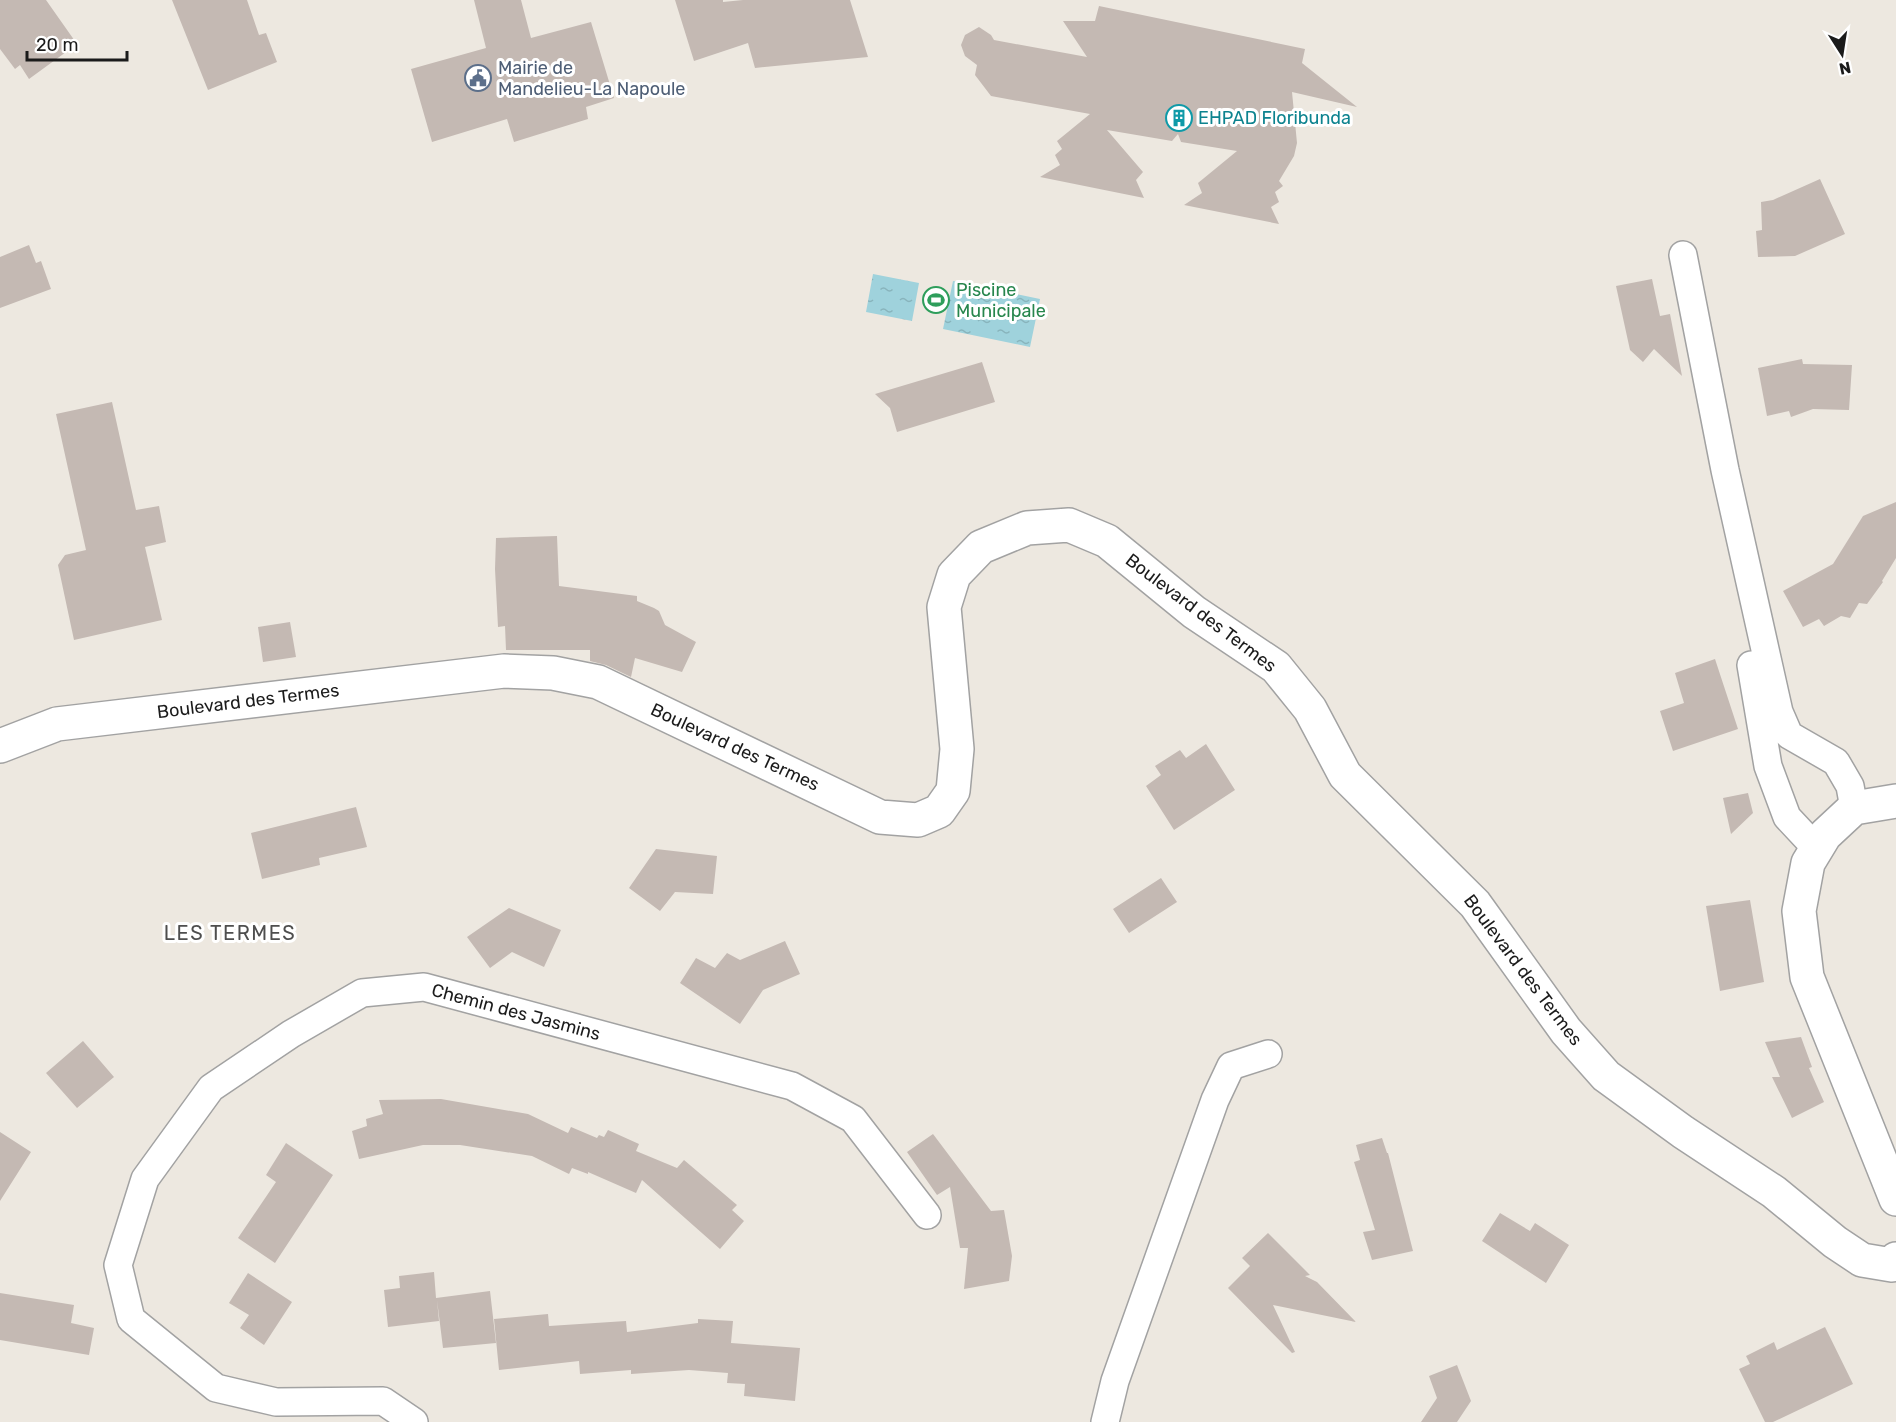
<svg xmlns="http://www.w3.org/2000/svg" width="1896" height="1422" viewBox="0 0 1896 1422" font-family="Rubik,sans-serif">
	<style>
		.water { fill: url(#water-ripples) }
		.building { fill: #c4b9b3 }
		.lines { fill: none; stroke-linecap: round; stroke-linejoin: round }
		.minor-casing { stroke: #a2a2a2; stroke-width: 30 }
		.tertiary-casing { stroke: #a2a2a2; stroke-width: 36 }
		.minor { stroke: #fff; stroke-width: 27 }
		.tertiary { stroke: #fff; stroke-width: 33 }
		.labels { text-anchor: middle; stroke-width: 6; stroke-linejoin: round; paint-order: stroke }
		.service-label { font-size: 18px; fill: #4e5e75; stroke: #fff; text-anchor: start }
		.culture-label { font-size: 18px; fill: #0d838f; stroke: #fff; text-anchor: start }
		.leisure-label { font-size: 18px; fill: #27864d; stroke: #fff; text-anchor: start }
		.street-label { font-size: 18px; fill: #1b1b1b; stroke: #fff }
		.neighbourhood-label { font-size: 20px; letter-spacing: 1.5px; fill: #4e4e4e; stroke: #fff }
	</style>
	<defs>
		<pattern id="water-ripples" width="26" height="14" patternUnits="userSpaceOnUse" patternTransform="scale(1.5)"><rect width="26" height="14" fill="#9fd2dc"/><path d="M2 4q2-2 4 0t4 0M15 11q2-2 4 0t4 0" fill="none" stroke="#88b4bc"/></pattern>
	</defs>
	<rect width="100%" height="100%" fill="#ede8e0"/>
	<!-- water -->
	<path class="water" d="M 873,274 L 919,283 L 912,321 L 866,312 Z
		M 953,281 L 1040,299 L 1030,347 L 943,329 Z"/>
	<!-- building -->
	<path class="building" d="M 0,0 L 46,0 L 77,44 L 29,79 L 20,65 L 15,69 L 0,49 Z
		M 172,0 L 247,0 L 259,35 L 266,33 L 277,62 L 208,90 Z
		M 474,0 L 521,0 L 531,38 L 591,22 L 614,98 L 586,107 L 588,119 L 514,142 L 507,119 L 432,142 L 411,69 L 486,48 Z
		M 675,0 L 723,0 L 723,2 L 743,0 L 850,0 L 868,57 L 755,68 L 748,43 L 694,61 Z
		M 1099,6 L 1305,49 L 1302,63 L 1357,107 L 1292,92 L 1297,143 L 1294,156 L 1279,181 L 1283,186 L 1275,192 L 1279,202 L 1271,207 L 1279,224 L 1184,205 L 1202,193 L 1198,183 L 1237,151 L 1181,142 L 1178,134 L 1172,141 L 1107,130 L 1143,172 L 1136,180 L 1144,198 L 1040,177 L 1060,165 L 1055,155 L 1062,149 L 1057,141 L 1090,114 L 991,96 L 975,75 L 977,65 L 965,56 L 961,45 L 965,35 L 979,27 L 991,35 L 994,40 L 1087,57 L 1063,21 L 1095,21 Z
		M 1820,179 L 1845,234 L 1795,256 L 1758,257 L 1756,231 L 1762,230 L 1761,202 L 1773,200 Z
		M 29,245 L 36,263 L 41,261 L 51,289 L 0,308 L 0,257 Z
		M 1652,279 L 1660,316 L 1670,314 L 1682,376 L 1654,349 L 1643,362 L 1630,350 L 1616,286 Z
		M 1802,359 L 1803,364 L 1852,365 L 1849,410 L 1813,409 L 1791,417 L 1789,411 L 1767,416 L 1758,368 Z
		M 982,362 L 995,402 L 897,432 L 890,408 L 875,394 Z
		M 112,402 L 136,510 L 159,506 L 166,542 L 145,547 L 162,620 L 74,640 L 58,565 L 65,555 L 86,550 L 56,414 Z
		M 1896,502 L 1896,558 L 1882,581 L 1883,582 L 1867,604 L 1859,603 L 1850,618 L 1841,616 L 1824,626 L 1819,619 L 1803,627 L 1783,591 L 1833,564 L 1863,516 Z
		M 557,536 L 559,586 L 637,596 L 637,601 L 654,608 L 659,611 L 665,625 L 696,642 L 682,672 L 635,658 L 631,677 L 606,665 L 590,661 L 590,650 L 506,650 L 505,626 L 498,627 L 495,569 L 496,538 Z
		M 290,622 L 296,657 L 263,662 L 258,627 Z
		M 1715,659 L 1738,729 L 1673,751 L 1660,711 L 1684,703 L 1675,673 Z
		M 1206,744 L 1235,790 L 1174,830 L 1146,786 L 1161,775 L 1155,766 L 1180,750 L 1186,758 Z
		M 1748,793 L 1753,813 L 1731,834 L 1723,798 Z
		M 356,807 L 367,847 L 319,858 L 320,865 L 262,879 L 251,833 Z
		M 656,849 L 717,856 L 713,894 L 675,892 L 660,911 L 629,888 Z
		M 1161,878 L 1177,902 L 1129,933 L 1113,909 Z
		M 1750,900 L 1764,982 L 1720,991 L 1706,906 Z
		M 509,908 L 561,930 L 544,967 L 512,952 L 490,968 L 467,937 Z
		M 785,941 L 800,974 L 763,990 L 740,1024 L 680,983 L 696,958 L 715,968 L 727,953 L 740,960 Z
		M 1801,1037 L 1812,1067 L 1809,1068 L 1824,1102 L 1792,1118 L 1772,1077 L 1780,1077 L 1765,1042 Z
		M 83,1041 L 114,1077 L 77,1108 L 46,1073 Z
		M 441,1099 L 528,1114 L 568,1133 L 571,1127 L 597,1138 L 599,1135 L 604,1137 L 608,1130 L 639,1144 L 636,1151 L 677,1168 L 684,1160 L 737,1205 L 732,1210 L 744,1221 L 720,1249 L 642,1180 L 636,1193 L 588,1172 L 588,1174 L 572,1168 L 569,1174 L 532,1156 L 460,1145 L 423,1145 L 359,1159 L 352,1131 L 367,1126 L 366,1119 L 383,1114 L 379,1100 Z
		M 0,1132 L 31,1152 L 0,1201 Z
		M 933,1134 L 991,1211 L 1004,1210 L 1012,1256 L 1009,1281 L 964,1289 L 968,1248 L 960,1248 L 950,1187 L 937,1195 L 907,1152 Z
		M 1382,1138 L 1387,1153 L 1388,1153 L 1413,1251 L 1372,1260 L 1363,1232 L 1375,1230 L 1354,1162 L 1360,1160 L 1356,1145 Z
		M 286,1143 L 333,1175 L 275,1263 L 238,1238 L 276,1182 L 266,1175 Z
		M 1500,1213 L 1530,1231 L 1535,1223 L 1569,1245 L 1546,1283 L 1482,1241 Z
		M 1268,1233 L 1310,1275 L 1305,1276 L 1317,1282 L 1356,1322 L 1273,1305 L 1295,1352 L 1292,1353 L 1228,1288 L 1250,1266 L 1242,1258 Z
		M 434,1272 L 436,1298 L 490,1291 L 496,1343 L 443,1348 L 437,1300 L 439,1321 L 388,1327 L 384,1290 L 400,1288 L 399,1276 Z
		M 248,1273 L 292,1302 L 264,1345 L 240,1328 L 249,1315 L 229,1303 Z
		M 0,1293 L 74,1305 L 71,1323 L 94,1328 L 89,1355 L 0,1340 Z
		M 548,1314 L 549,1326 L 626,1321 L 627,1332 L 698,1323 L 698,1319 L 733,1321 L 731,1343 L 800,1348 L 795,1401 L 744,1396 L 745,1384 L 727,1383 L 728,1373 L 689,1370 L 631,1374 L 631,1370 L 580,1374 L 579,1361 L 499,1370 L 494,1319 Z
		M 1825,1327 L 1853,1384 L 1773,1422 L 1765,1422 L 1739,1369 L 1750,1364 L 1746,1356 L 1774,1342 L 1777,1350 Z
		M 1457,1365 L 1471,1401 L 1457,1422 L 1421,1422 L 1437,1398 L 1429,1376 Z"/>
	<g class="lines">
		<defs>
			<path id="minor" d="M 1683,255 L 1725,470 L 1779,712 L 1789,735 L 1836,762 L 1850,786 L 1854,808
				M 1751,665 L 1768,766 L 1787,817 L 1816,848
				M 414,1422 L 383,1401 L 276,1402 L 216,1388 L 131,1319 L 118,1265 L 145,1179 L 211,1088 L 291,1034 L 362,993 L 424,987 L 792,1086 L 853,1119 L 927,1215
				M 1105,1422 L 1115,1381 L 1215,1100 L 1231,1066 L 1268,1054"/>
			<path id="tertiary" d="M 0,746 L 57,724 L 504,671 L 553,673 L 598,682 L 880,817 L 918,820 L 939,811 L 953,791 L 957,749 L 944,607 L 954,575 L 981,547 L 1027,528 L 1069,525 L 1107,541 L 1194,612 L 1276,667 L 1310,709 L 1345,775 L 1475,904 L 1566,1031 L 1606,1076 L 1683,1132 L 1774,1192 L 1835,1242 L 1862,1260 L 1892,1265 L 1896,1259
				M 1896,801 L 1854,808 L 1825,835 L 1808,863 L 1799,911 L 1807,977 L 1896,1199"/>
		</defs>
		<!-- minor casing -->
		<use href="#minor" class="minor-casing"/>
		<!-- tertiary casing -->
		<use href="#tertiary" class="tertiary-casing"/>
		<!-- minor -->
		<use href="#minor" class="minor"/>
		<!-- tertiary -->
		<use href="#tertiary" class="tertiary"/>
	</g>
	<!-- icons -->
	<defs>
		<symbol id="civic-ring" viewBox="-11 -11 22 22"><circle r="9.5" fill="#fff" stroke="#5c6f8a" stroke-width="1.5"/><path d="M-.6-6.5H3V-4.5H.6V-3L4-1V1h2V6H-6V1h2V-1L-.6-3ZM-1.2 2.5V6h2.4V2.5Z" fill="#5c6f8a"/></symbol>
		<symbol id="building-ring" viewBox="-11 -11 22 22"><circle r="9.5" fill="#fff" stroke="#0f9aa8" stroke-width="1.5"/><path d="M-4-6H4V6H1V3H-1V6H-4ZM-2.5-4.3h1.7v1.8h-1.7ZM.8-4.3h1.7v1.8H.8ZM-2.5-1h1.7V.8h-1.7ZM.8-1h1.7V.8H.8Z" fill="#0f9aa8"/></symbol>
		<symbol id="stadium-ring" viewBox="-11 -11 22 22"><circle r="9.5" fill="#fff" stroke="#2e9e5b" stroke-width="1.5"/><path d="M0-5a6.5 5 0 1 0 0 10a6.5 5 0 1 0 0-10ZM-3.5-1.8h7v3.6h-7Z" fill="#2e9e5b"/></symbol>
	</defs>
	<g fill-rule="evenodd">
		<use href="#civic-ring" x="463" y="63" width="30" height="30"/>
		<use href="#building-ring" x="1164" y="103" width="30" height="30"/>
		<use href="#stadium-ring" x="921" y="285" width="30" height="30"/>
	</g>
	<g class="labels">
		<!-- service labels -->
		<g class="service-label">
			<text x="498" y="74">Mairie de<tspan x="498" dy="21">Mandelieu-La Napoule</tspan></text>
		</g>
		<!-- culture labels -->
		<g class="culture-label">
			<text x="1198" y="124">EHPAD Floribunda</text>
		</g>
		<!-- leisure labels -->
		<g class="leisure-label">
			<text x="956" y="296">Piscine<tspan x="956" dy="21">Municipale</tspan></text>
		</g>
		<!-- street labels -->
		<g class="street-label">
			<text transform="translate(1201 613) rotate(37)" y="6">Boulevard des Termes</text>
			<text transform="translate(248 701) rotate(-7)" y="6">Boulevard des Termes</text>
			<text transform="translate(735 747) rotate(25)" y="6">Boulevard des Termes</text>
			<text transform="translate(1523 970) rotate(53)" y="6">Boulevard des Termes</text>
			<text transform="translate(516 1012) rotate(15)" y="6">Chemin des Jasmins</text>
		</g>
		<!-- neighbourhood labels -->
		<g class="neighbourhood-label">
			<text x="230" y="940">LES TERMES</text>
		</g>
	</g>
	<!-- north arrow -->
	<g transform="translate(1842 54) rotate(168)" stroke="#ffffff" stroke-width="4.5" paint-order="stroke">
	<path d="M0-4.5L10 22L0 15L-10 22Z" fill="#1b1b1b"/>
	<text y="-9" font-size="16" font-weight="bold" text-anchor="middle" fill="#1b1b1b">N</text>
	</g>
	<!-- scale -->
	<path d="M27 51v9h100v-9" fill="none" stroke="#1b1b1b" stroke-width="3"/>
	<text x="36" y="51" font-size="18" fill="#1b1b1b" stroke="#ffffff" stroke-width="4.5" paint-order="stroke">20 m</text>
</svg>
